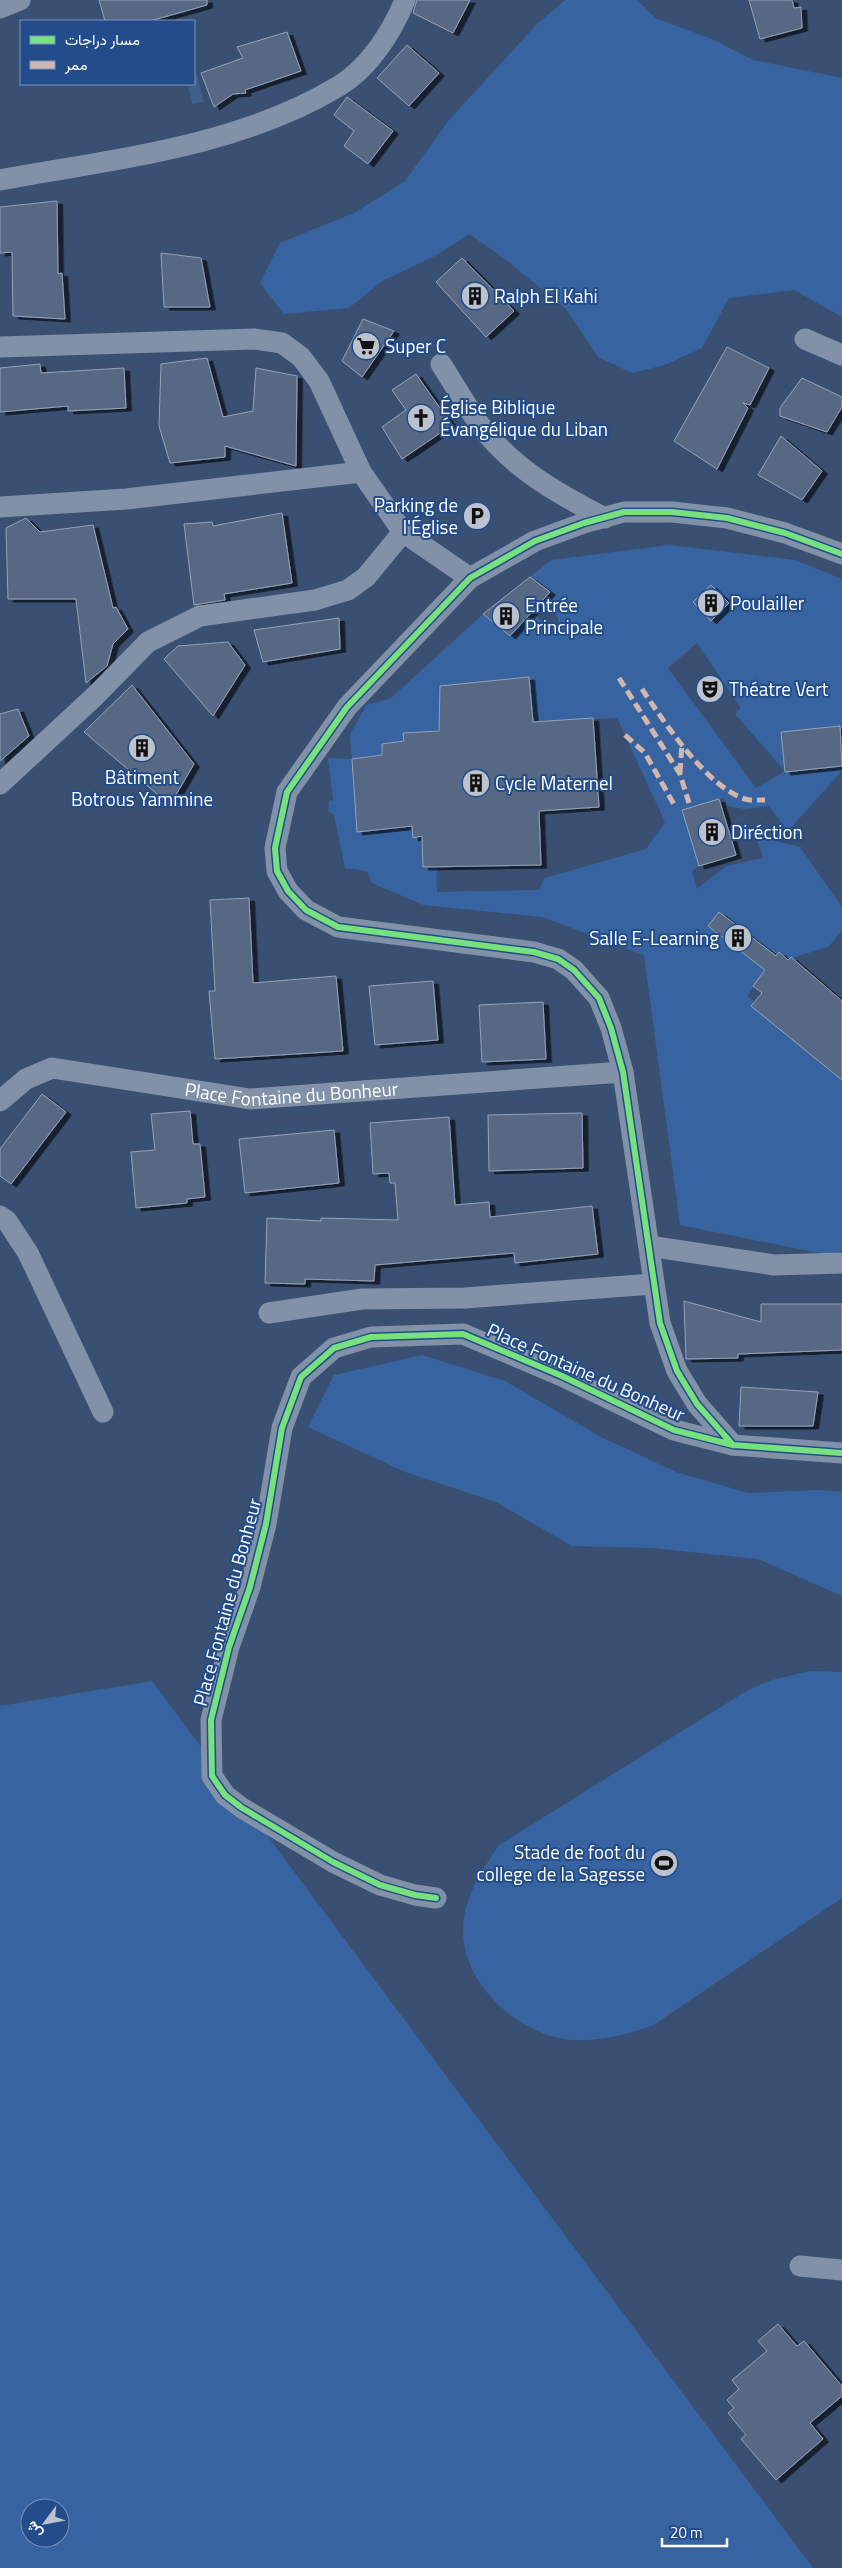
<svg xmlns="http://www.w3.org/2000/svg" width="842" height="2568" viewBox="0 0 842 2568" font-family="'Titillium Web',Vazirmatn,sans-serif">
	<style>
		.green { fill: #3763a0; fill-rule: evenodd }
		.water { fill: #415f8b }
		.building { fill: #566883; stroke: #95a2b5; filter: url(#shadow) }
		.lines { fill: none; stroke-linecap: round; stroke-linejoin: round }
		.minor { stroke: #8191a7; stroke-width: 21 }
		.quiet { stroke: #d1b7ad; stroke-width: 5; stroke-dasharray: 10 5; stroke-linecap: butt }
		.cycleway-casing { stroke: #224c8a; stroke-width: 9 }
		.cycleway { stroke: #77e17e; stroke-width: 6 }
		.labels { text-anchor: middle; stroke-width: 4; stroke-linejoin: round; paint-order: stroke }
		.poi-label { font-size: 19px; fill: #fff; stroke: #224c8a; text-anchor: start }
		.street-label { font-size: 19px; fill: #fff; stroke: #224c8a }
	</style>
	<defs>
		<filter id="shadow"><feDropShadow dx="5.5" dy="3" stdDeviation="0" flood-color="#0009"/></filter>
	</defs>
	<rect width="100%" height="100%" fill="#3a5072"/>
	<!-- green -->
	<path class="green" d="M 565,0 L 637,0 L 655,18 L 712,39 L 753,60 L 842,78 L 842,317 L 794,290 L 729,298 L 702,348 L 665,365 L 632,373 L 598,357 L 567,310 L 505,259 L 469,234 L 435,256 L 382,281 L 349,308 L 284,314 L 260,283 L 280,243 L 356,212 L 405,181 L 449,120 L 537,24 Z
		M 670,545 L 795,560 L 842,579 L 842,771 L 788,831 L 769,806 L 745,809 L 727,806 L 724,798 L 682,810 L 699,866 L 692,871 L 697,889 L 726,866 L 763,858 L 756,836 L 800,847 L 842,907 L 842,931 L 828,947 L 788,959 L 779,952 L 747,996 L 842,1076 L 842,1251 L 824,1254 L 680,1225 L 644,955 L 542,917 L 423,905 L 372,883 L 367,871 L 345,868 L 334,815 L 328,811 L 329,801 L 333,800 L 328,758 L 352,759 L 350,735 L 366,705 L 390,699 L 483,614 L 510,636 L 531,613 L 563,637 L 550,592 L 530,577 L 551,560 ZM 697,643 L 741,708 L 735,714 L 785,771 L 756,788 L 668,668 ZM 528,677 L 533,722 L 617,718 L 665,822 L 646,849 L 545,878 L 539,890 L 437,892 L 437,867 L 423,867 L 422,825 L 357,831 L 352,759 L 382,755 L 382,744 L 404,741 L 404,733 L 443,730 L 440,686 Z
		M 422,1355 L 505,1381 L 601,1437 L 676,1472 L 748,1493 L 818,1490 L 842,1492 L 842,1596 L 758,1559 L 652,1548 L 572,1546 L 496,1502 L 405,1472 L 308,1427 L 334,1375 Z
		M 810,1671 L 842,1672 L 842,1898 L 652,2026 C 621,2036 583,2046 551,2036 C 502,2021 455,1970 464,1917 C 469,1889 484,1868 499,1845 L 748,1690 L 772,1680 Z
		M 152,1681 L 813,2568 L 0,2568 L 0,1706 ZM 30,2508 L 60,2508 L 60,2538 L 30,2538 Z"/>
	<!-- water -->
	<path class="water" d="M 196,72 L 204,102 L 192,104 L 188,84 L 194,84 L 194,73 Z"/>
	<!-- building -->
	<path class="building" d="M 99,0 L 207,0 L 207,5 L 150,21 L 105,21 Z
		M 417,0 L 470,0 L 453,33 L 413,13 Z
		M 749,0 L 792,0 L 794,8 L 801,7 L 802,28 L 760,39 Z
		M 287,32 L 301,71 L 245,90 L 246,93 L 233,94 L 214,107 L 201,73 L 243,58 L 237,47 Z
		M 407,45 L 439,73 L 409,106 L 377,78 Z
		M 347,97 L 393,131 L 368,164 L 344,146 L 354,131 L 334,115 Z
		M 57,201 L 58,274 L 62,273 L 65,319 L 13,316 L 12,252 L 0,253 L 0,207 Z
		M 161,253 L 201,258 L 210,307 L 164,307 Z
		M 462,258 L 514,311 L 486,337 L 436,282 Z
		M 363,319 L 394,331 L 362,377 L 342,361 Z
		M 727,347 L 769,368 L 750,405 L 743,403 L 748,408 L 717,469 L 674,441 Z
		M 207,358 L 223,417 L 253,411 L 256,368 L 297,376 L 296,466 L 225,446 L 225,457 L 170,463 L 159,426 L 161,364 Z
		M 40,364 L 41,373 L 124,368 L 126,408 L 68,411 L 68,406 L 0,412 L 0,368 Z
		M 416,374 L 452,425 L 402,459 L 382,427 L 406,410 L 392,390 Z
		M 802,378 L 842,397 L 842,407 L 827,432 L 780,416 L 780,408 Z
		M 781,436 L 822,471 L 802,500 L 758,475 Z
		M 282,513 L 292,583 L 224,594 L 225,600 L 194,605 L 184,524 L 212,522 L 213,526 Z
		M 26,518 L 40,532 L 93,525 L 113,608 L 116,607 L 128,629 L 113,644 L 107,666 L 86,683 L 76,599 L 8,599 L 6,528 Z
		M 530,577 L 550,592 L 510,636 L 483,614 Z
		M 711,585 L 729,603 L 711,621 L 693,602 Z
		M 339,618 L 340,649 L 263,662 L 254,630 Z
		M 228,642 L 245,665 L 213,716 L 164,659 L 178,646 Z
		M 529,677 L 533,722 L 593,718 L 599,807 L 539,811 L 541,865 L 423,867 L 422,836 L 413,838 L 412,826 L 357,832 L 352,759 L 382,755 L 382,744 L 404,741 L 403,733 L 439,731 L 440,686 Z
		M 132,685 L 194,764 L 170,805 L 84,732 Z
		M 18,709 L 29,736 L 0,761 L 0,714 Z
		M 840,726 L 842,766 L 785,772 L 781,732 Z
		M 719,799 L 736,855 L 699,866 L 682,810 Z
		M 249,898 L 253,983 L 336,976 L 343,1051 L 215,1059 L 209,991 L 215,991 L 210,900 Z
		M 719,912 L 776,956 L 779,952 L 788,960 L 791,957 L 842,1001 L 842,1080 L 751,1006 L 762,993 L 753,986 L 765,970 L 708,926 Z
		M 433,981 L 438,1040 L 375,1045 L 369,986 Z
		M 543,1002 L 546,1059 L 482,1062 L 479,1005 Z
		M 42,1094 L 66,1112 L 11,1184 L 0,1176 L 0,1149 Z
		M 190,1111 L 193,1144 L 200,1144 L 205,1197 L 187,1199 L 187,1203 L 136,1208 L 131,1152 L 155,1150 L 151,1114 Z
		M 582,1113 L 583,1168 L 489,1171 L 488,1115 Z
		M 449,1117 L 455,1205 L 489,1202 L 490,1217 L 592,1206 L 598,1254 L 515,1263 L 514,1253 L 375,1265 L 374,1281 L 305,1279 L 305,1284 L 265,1283 L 267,1218 L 321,1221 L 321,1218 L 398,1220 L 395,1183 L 390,1183 L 389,1173 L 373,1174 L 370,1123 Z
		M 334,1130 L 339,1183 L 245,1193 L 239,1139 Z
		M 684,1301 L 761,1322 L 761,1304 L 842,1304 L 842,1350 L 738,1354 L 738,1358 L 686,1359 Z
		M 741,1387 L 818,1392 L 813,1426 L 739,1426 Z
		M 778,2324 L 797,2346 L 804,2341 L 842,2386 L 842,2396 L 810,2423 L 823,2439 L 776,2480 L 741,2439 L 746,2435 L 728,2413 L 734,2408 L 727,2400 L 739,2389 L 732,2380 L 767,2351 L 758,2341 Z"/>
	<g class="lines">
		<!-- minor -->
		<g class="minor">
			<path d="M 0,8 L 20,0"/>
			<path d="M 0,180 C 114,159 238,147 339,86 C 369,68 392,32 405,0"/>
			<path d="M 805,339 L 842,355"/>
			<path d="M 0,347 L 254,339 L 282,343 L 301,357 L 319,381 L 361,472 L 403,532 L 470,578"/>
			<path d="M 441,364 C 454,384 466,406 480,425 C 512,468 558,494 605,518"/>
			<path d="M 0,507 L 126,499 L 361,472"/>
			<path d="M 0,784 L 94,697 L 148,642 L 200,616 L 315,600 L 348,590 L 366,577 L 403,532"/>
			<path id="s1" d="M 0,1101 L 26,1079 L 52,1068 L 250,1099 L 623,1072"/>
			<path d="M 0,1216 L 7,1221 L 28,1253 L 103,1412"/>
			<path d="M 649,1246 L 774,1265 L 842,1263"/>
			<path d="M 269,1313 L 362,1299 L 465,1298 L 653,1284"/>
			<path d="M 733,1445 L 697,1404 L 677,1371 L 660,1323 L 623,1072 L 611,1028 L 599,998 L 574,970 L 558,959 L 534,952 L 338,927 L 306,910 L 288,891 L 277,871 L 275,848 L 287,792 L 347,707 L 470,578 L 535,541 L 584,523 L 624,512 L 672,512 L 727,518 L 785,533 L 842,554"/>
			<path d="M 436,1898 L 415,1895 L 380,1885 L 333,1862 L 242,1808 L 225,1795 L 212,1776 L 211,1720 L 229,1647 L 250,1587 L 266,1524 L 282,1428 L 301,1377 L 334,1348 L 371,1337 L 463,1334 L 562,1376 L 674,1430 L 733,1445 L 842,1453"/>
			<path d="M 800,2266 L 842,2270"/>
		</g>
		<!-- quiet -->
		<path class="quiet" d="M 619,678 L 680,774 L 689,803
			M 642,689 C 664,722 707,787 745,799 C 751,801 759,800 765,800
			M 625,735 L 645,753 L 676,808
			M 680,773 L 682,743"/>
		<defs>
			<path id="cycleway" d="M 733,1445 L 697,1404 L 677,1371 L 660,1323 L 623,1072 L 611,1028 L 599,998 L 574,970 L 558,959 L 534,952 L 338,927 L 306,910 L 288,891 L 277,871 L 275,848 L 287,792 L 347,707 L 470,578 L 535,541 L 584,523 L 624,512 L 672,512 L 727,518 L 785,533 L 842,554
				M 436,1898 L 415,1895 L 380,1885 L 333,1862 L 242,1808 L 225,1795 L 212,1776 L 211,1720 L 229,1647 L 250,1587 L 266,1524 L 282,1428 L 301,1377 L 334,1348 L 371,1337 L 463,1334 L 562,1376 L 674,1430 L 733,1445 L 842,1453"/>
		</defs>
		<!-- cycleway casing -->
		<use href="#cycleway" class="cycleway-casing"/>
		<!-- cycleway -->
		<use href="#cycleway" class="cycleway"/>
	</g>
	<!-- icons -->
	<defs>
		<symbol id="building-disc" viewBox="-11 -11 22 22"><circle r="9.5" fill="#bac2ce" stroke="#224c8a"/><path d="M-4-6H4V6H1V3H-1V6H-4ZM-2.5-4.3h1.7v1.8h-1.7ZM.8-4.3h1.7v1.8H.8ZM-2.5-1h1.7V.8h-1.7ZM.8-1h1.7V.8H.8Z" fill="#111"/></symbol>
		<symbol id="supermarket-disc" viewBox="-11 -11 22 22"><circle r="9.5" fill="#bac2ce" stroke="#224c8a"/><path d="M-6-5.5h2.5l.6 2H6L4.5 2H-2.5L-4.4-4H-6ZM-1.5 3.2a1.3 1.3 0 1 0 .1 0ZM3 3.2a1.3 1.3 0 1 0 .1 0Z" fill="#111"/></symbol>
		<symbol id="church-disc" viewBox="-11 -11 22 22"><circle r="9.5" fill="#bac2ce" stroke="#224c8a"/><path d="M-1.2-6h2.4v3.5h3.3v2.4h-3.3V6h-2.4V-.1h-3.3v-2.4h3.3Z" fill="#111"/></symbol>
		<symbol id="parking-disc" viewBox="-11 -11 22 22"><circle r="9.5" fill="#bac2ce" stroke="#224c8a"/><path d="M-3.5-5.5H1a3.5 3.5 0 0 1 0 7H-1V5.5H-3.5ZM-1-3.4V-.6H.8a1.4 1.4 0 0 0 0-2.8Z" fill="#111"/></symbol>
		<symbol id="theatre-disc" viewBox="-11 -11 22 22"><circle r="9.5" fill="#bac2ce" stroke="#224c8a"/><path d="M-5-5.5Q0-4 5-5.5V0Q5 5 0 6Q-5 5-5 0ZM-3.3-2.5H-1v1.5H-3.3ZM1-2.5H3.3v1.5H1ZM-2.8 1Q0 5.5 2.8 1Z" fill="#111"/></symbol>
		<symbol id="stadium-disc" viewBox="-11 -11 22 22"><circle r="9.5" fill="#bac2ce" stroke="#224c8a"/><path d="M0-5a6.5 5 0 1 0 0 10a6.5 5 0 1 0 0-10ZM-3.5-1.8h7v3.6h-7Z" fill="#111"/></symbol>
	</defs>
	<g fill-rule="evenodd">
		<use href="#building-disc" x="459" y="280" width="32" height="32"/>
		<use href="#supermarket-disc" x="350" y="330" width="32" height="32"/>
		<use href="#church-disc" x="405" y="402" width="32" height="32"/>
		<use href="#parking-disc" x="461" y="500" width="32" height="32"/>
		<use href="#building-disc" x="695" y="587" width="32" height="32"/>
		<use href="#building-disc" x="490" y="600" width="32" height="32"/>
		<use href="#theatre-disc" x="694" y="673" width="32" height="32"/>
		<use href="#building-disc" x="126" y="732" width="32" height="32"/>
		<use href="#building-disc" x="460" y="767" width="32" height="32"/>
		<use href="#building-disc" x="696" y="816" width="32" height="32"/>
		<use href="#building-disc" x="722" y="922" width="32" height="32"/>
		<use href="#stadium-disc" x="648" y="1847" width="32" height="32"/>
	</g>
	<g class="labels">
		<!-- poi labels -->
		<g class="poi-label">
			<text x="494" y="303">Ralph El Kahi</text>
			<text x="385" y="353">Super C</text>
			<text x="440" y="414">Église Biblique<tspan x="440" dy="22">Évangélique du Liban</tspan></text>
			<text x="458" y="512" text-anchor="end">Parking de<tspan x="458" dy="22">l'Église</tspan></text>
			<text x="730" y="610">Poulailler</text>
			<text x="525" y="612">Entrée<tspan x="525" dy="22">Principale</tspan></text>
			<text x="729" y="696">Théatre Vert</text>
			<text x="142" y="784" text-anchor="middle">Bâtiment<tspan x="142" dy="22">Botrous Yammine</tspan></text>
			<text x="495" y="790">Cycle Maternel</text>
			<text x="731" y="839">Diréction</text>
			<text x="719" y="945" text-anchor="end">Salle E-Learning</text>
			<text x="645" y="1859" text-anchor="end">Stade de foot du<tspan x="645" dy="22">college de la Sagesse</tspan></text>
		</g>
		<!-- street labels -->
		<g class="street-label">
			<text dy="7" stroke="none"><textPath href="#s1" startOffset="304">Place Fontaine du Bonheur</textPath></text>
			<text transform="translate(586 1372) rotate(24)" y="7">Place Fontaine du Bonheur</text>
			<text transform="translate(227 1602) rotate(-75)" y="7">Place Fontaine du Bonheur</text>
		</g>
	</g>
	<!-- legend -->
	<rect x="20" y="20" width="175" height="65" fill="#224c8a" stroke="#7a94b9"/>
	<rect x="30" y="36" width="25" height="8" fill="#77e17e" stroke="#7a94b9"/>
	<text x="65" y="45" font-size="15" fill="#ffffff">مسار دراجات</text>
	<rect x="30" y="61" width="25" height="8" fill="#d1b7ad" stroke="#7a94b9"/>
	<text x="65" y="70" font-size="15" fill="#ffffff">ممر</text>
	<!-- north arrow -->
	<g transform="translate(45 2523) rotate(238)"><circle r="24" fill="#224c8a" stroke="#7a94b9"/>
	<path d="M0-4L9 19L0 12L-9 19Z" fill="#bac2ce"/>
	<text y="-8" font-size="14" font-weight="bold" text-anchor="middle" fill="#ffffff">ش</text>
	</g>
	<!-- scale -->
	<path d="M662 2538v8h65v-8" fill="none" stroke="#ffffff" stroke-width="2.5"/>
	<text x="670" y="2538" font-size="15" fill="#ffffff" stroke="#224c8a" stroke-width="4" paint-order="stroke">20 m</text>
</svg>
